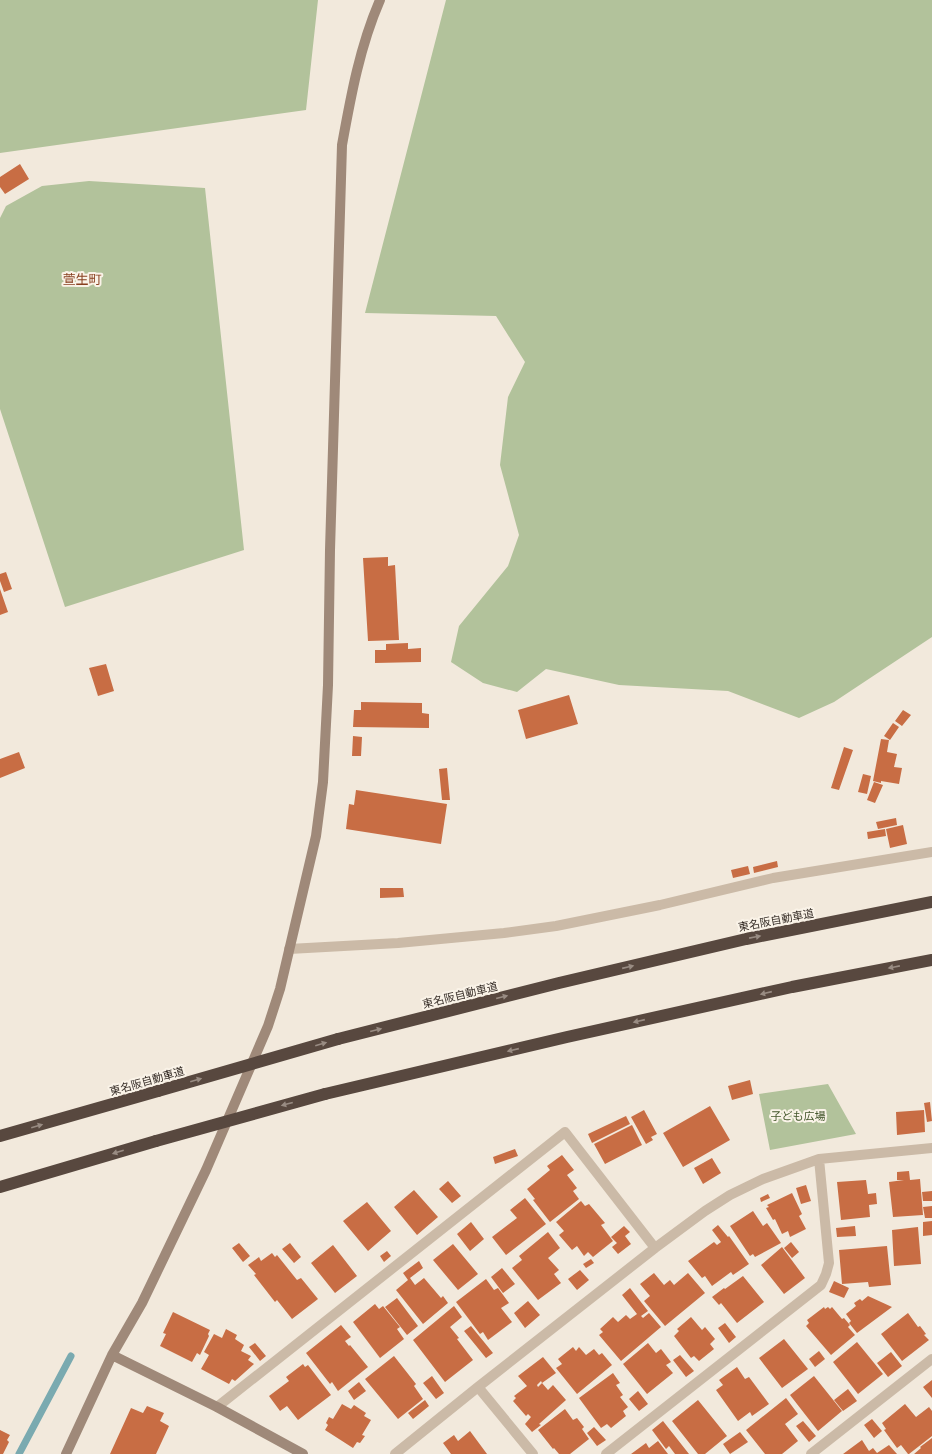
<svg xmlns="http://www.w3.org/2000/svg" width="932" height="1454" viewBox="0 0 932 1454" font-family="Roboto,'Noto Sans JP',sans-serif">
	<style>
		.green { fill: #b2c29b }
		.lines { fill: none; stroke-linecap: round; stroke-linejoin: round }
		.stream { stroke: #7aaab0; stroke-width: 7 }
		.building { fill: #c86d44 }
		.street { stroke: #cbbaa7; stroke-width: 10 }
		.secondary { stroke: #9f8979; stroke-width: 10 }
		.highway { stroke: #58483f; stroke-width: 12 }
		.highway-bridge { stroke: #58483f; stroke-width: 12 }
		.oneway { fill: #998c83 }
		.labels { text-anchor: middle; stroke-width: 4; stroke-linejoin: round; paint-order: stroke }
		.street-label { font-size: 11px; fill: #372e28; stroke: #faf3e8 }
		.park-label { font-size: 11px; fill: #43562b; stroke: #faf3e8 }
		.quarter-label { font-size: 13px; fill: #883f1f; stroke: #faf3e8 }
	</style>
	<rect width="100%" height="100%" fill="#f2e9dc"/>
	<!-- green -->
	<path class="green" d="M 0,0 L 318,0 L 306,110 L 0,153 Z
		M 446,0 L 932,0 L 932,637 L 834,702 L 799,718 L 728,691 L 619,685 L 546,669 L 517,692 L 483,683 L 451,662 L 459,626 L 508,566 L 519,535 L 500,465 L 508,397 L 525,362 L 496,316 L 365,313 Z
		M 89,181 L 205,188 L 244,550 L 65,607 L 0,409 L 0,218 L 6,206 L 42,186 Z
		M 828,1084 L 856,1134 L 770,1150 L 759,1094 Z"/>
	<g class="lines">
		<!-- stream -->
		<path class="stream" d="M 19,1454 L 71,1356"/>
	</g>
	<!-- building -->
	<path class="building" d="M 20,164 L 29,179 L 5,194 L 0,187 L 0,177 Z
		M 388,557 L 388,566 L 395,565 L 399,640 L 368,641 L 363,558 Z
		M 6,572 L 12,589 L 4,592 L 0,581 L 0,574 Z
		M 0,589 L 8,612 L 0,615 Z
		M 408,643 L 408,649 L 421,648 L 421,662 L 375,663 L 375,650 L 386,650 L 386,644 Z
		M 106,664 L 114,691 L 98,696 L 89,668 Z
		M 569,695 L 578,724 L 526,739 L 518,710 Z
		M 361,702 L 422,703 L 422,713 L 429,714 L 429,728 L 353,727 L 354,710 L 361,710 Z
		M 903,710 L 911,715 L 902,726 L 895,721 Z
		M 893,723 L 899,727 L 890,740 L 884,736 Z
		M 353,736 L 362,737 L 361,756 L 352,756 Z
		M 881,739 L 889,740 L 887,752 L 897,754 L 894,767 L 902,768 L 899,784 L 881,781 L 881,783 L 873,781 Z
		M 844,747 L 853,750 L 839,790 L 831,788 Z
		M 19,752 L 25,768 L 0,778 L 0,759 Z
		M 447,768 L 450,800 L 442,800 L 439,769 Z
		M 863,774 L 871,776 L 867,794 L 858,792 Z
		M 874,782 L 883,785 L 875,803 L 867,800 Z
		M 356,790 L 447,804 L 441,844 L 346,829 L 349,804 L 354,805 Z
		M 896,818 L 897,825 L 878,829 L 876,822 Z
		M 903,825 L 907,844 L 890,848 L 886,829 Z
		M 885,829 L 886,836 L 868,839 L 867,832 Z
		M 777,861 L 778,867 L 754,873 L 753,867 Z
		M 748,866 L 750,874 L 733,878 L 731,870 Z
		M 380,888 L 403,888 L 404,897 L 380,898 Z
		M 750,1080 L 753,1094 L 732,1100 L 728,1086 Z
		M 930,1102 L 932,1121 L 927,1122 L 924,1103 Z
		M 710,1106 L 730,1140 L 683,1167 L 663,1133 Z
		M 644,1110 L 657,1134 L 651,1137 L 653,1140 L 646,1144 L 631,1117 Z
		M 924,1110 L 925,1132 L 897,1135 L 896,1112 Z
		M 626,1116 L 630,1124 L 592,1143 L 588,1134 Z
		M 632,1125 L 642,1145 L 605,1164 L 594,1144 Z
		M 515,1149 L 518,1156 L 495,1164 L 493,1157 Z
		M 562,1155 L 574,1170 L 567,1175 L 577,1188 L 573,1191 L 579,1199 L 550,1222 L 533,1200 L 535,1199 L 527,1189 L 550,1170 L 547,1166 Z
		M 712,1158 L 721,1173 L 703,1184 L 694,1168 Z
		M 909,1171 L 910,1180 L 920,1179 L 923,1215 L 893,1217 L 889,1182 L 904,1180 L 897,1180 L 897,1172 Z
		M 866,1180 L 868,1194 L 876,1193 L 877,1204 L 869,1205 L 870,1217 L 841,1220 L 837,1182 Z
		M 448,1181 L 461,1196 L 452,1203 L 439,1189 Z
		M 806,1185 L 811,1201 L 801,1204 L 796,1188 Z
		M 414,1190 L 438,1217 L 417,1235 L 394,1207 Z
		M 932,1191 L 932,1201 L 923,1201 L 922,1192 Z
		M 792,1193 L 802,1214 L 799,1216 L 806,1229 L 790,1237 L 788,1231 L 782,1234 L 775,1219 L 773,1220 L 766,1208 L 769,1207 L 767,1205 Z
		M 768,1194 L 770,1198 L 761,1202 L 760,1198 Z
		M 525,1198 L 546,1224 L 506,1255 L 492,1237 L 517,1218 L 510,1210 Z
		M 581,1201 L 585,1206 L 589,1204 L 605,1223 L 601,1225 L 613,1241 L 593,1257 L 588,1252 L 584,1256 L 577,1246 L 572,1250 L 559,1235 L 564,1231 L 556,1222 Z
		M 367,1202 L 391,1231 L 368,1251 L 343,1221 Z
		M 932,1206 L 932,1218 L 925,1218 L 923,1207 Z
		M 753,1211 L 763,1226 L 767,1223 L 781,1243 L 755,1257 L 753,1254 L 750,1256 L 730,1226 Z
		M 932,1221 L 932,1235 L 923,1236 L 923,1222 Z
		M 471,1222 L 484,1239 L 470,1251 L 457,1234 Z
		M 718,1225 L 728,1237 L 729,1236 L 749,1264 L 733,1275 L 731,1272 L 712,1286 L 705,1276 L 702,1278 L 688,1261 L 714,1242 L 717,1245 L 721,1242 L 712,1230 Z
		M 624,1226 L 630,1232 L 625,1236 L 631,1244 L 618,1254 L 612,1247 L 617,1243 L 611,1237 Z
		M 855,1226 L 856,1236 L 837,1237 L 836,1228 Z
		M 918,1227 L 921,1264 L 894,1266 L 892,1230 Z
		M 548,1232 L 560,1248 L 548,1258 L 559,1270 L 554,1274 L 561,1283 L 538,1300 L 512,1268 L 522,1260 L 519,1256 Z
		M 791,1242 L 799,1252 L 792,1258 L 784,1248 Z
		M 239,1243 L 250,1256 L 243,1262 L 232,1248 Z
		M 290,1243 L 301,1257 L 294,1263 L 282,1249 Z
		M 453,1244 L 478,1274 L 458,1290 L 433,1260 Z
		M 333,1245 L 357,1276 L 335,1293 L 311,1263 Z
		M 887,1246 L 891,1285 L 869,1287 L 868,1282 L 842,1284 L 839,1250 Z
		M 782,1247 L 805,1278 L 784,1294 L 761,1265 Z
		M 387,1251 L 391,1256 L 384,1262 L 380,1256 Z
		M 272,1253 L 275,1257 L 277,1255 L 297,1280 L 301,1278 L 318,1299 L 292,1319 L 277,1300 L 275,1302 L 254,1275 L 256,1274 L 248,1265 L 259,1257 L 261,1261 Z
		M 591,1259 L 594,1263 L 586,1268 L 583,1264 Z
		M 419,1261 L 423,1268 L 410,1278 L 415,1285 L 424,1278 L 441,1298 L 443,1296 L 448,1303 L 423,1324 L 396,1290 L 408,1280 L 403,1273 Z
		M 502,1268 L 515,1284 L 503,1293 L 491,1277 Z
		M 580,1270 L 589,1280 L 577,1290 L 568,1279 Z
		M 654,1273 L 664,1285 L 670,1280 L 674,1285 L 688,1273 L 705,1293 L 665,1326 L 644,1301 L 650,1296 L 640,1284 Z
		M 743,1276 L 764,1302 L 737,1323 L 721,1303 L 719,1305 L 712,1297 L 724,1288 L 725,1289 Z
		M 486,1279 L 494,1290 L 498,1288 L 509,1303 L 501,1308 L 512,1322 L 488,1340 L 483,1332 L 480,1334 L 456,1302 Z
		M 834,1281 L 849,1288 L 844,1298 L 829,1292 Z
		M 630,1288 L 648,1311 L 641,1316 L 643,1318 L 649,1313 L 661,1327 L 621,1361 L 599,1335 L 603,1332 L 600,1329 L 613,1317 L 618,1322 L 626,1315 L 630,1319 L 637,1314 L 622,1295 Z
		M 868,1296 L 892,1307 L 857,1333 L 849,1323 L 851,1321 L 846,1314 L 856,1306 L 854,1303 L 860,1299 L 862,1301 Z
		M 397,1298 L 418,1326 L 407,1335 L 385,1307 Z
		M 528,1301 L 540,1315 L 525,1328 L 514,1313 Z
		M 375,1304 L 379,1309 L 383,1306 L 400,1327 L 397,1329 L 404,1339 L 380,1358 L 353,1322 Z
		M 454,1306 L 462,1317 L 450,1327 L 459,1338 L 457,1339 L 473,1360 L 445,1382 L 413,1340 Z
		M 824,1307 L 825,1309 L 828,1307 L 830,1309 L 832,1307 L 842,1319 L 844,1318 L 850,1325 L 848,1327 L 855,1335 L 831,1355 L 806,1326 L 809,1323 L 807,1320 Z
		M 173,1312 L 210,1330 L 208,1334 L 209,1336 L 200,1355 L 197,1353 L 192,1362 L 160,1346 L 166,1334 L 163,1333 Z
		M 908,1313 L 918,1327 L 920,1326 L 926,1334 L 924,1335 L 929,1340 L 902,1361 L 881,1334 Z
		M 691,1317 L 702,1330 L 705,1327 L 715,1339 L 710,1344 L 714,1349 L 699,1361 L 694,1356 L 691,1358 L 674,1336 L 679,1331 L 677,1329 Z
		M 725,1323 L 736,1337 L 729,1343 L 718,1328 Z
		M 341,1325 L 351,1337 L 345,1341 L 349,1346 L 350,1345 L 368,1367 L 338,1391 L 332,1382 L 330,1384 L 306,1353 Z
		M 471,1326 L 493,1353 L 486,1358 L 464,1331 Z
		M 226,1329 L 237,1335 L 235,1339 L 244,1345 L 241,1351 L 251,1356 L 248,1360 L 254,1364 L 235,1381 L 232,1379 L 229,1384 L 201,1369 L 209,1355 L 204,1352 L 214,1334 L 222,1338 Z
		M 784,1339 L 808,1369 L 782,1388 L 759,1358 Z
		M 857,1342 L 883,1374 L 858,1394 L 833,1362 Z
		M 255,1343 L 266,1356 L 260,1361 L 249,1347 Z
		M 648,1343 L 656,1353 L 661,1349 L 671,1362 L 666,1365 L 673,1373 L 647,1394 L 623,1364 Z
		M 573,1347 L 576,1351 L 579,1347 L 586,1355 L 594,1349 L 599,1355 L 602,1353 L 612,1365 L 577,1394 L 556,1368 L 562,1364 L 558,1359 Z
		M 819,1351 L 825,1359 L 815,1367 L 809,1359 Z
		M 891,1352 L 902,1366 L 888,1377 L 877,1363 Z
		M 680,1355 L 694,1371 L 686,1377 L 673,1360 Z
		M 394,1356 L 416,1384 L 414,1386 L 423,1399 L 398,1419 L 365,1379 Z
		M 543,1357 L 556,1373 L 542,1383 L 541,1381 L 537,1385 L 538,1387 L 542,1383 L 548,1390 L 553,1385 L 566,1400 L 539,1424 L 541,1425 L 532,1432 L 525,1424 L 531,1417 L 528,1414 L 526,1416 L 513,1401 L 516,1398 L 514,1396 L 527,1386 L 518,1376 Z
		M 303,1364 L 305,1367 L 308,1365 L 331,1395 L 298,1420 L 287,1406 L 280,1411 L 269,1396 L 289,1381 L 286,1377 Z
		M 737,1367 L 745,1379 L 749,1377 L 769,1404 L 752,1416 L 750,1412 L 738,1421 L 716,1390 L 723,1385 L 719,1380 Z
		M 613,1373 L 620,1383 L 616,1385 L 623,1395 L 620,1397 L 628,1407 L 623,1411 L 626,1416 L 611,1428 L 607,1424 L 601,1428 L 579,1398 Z
		M 432,1376 L 444,1393 L 436,1399 L 423,1383 Z
		M 814,1376 L 842,1411 L 818,1431 L 790,1395 Z
		M 932,1380 L 932,1398 L 923,1387 Z
		M 359,1382 L 366,1391 L 354,1400 L 348,1391 Z
		M 848,1389 L 857,1401 L 843,1411 L 834,1400 Z
		M 638,1391 L 648,1404 L 639,1411 L 629,1399 Z
		M 786,1398 L 798,1414 L 785,1424 L 798,1441 L 782,1454 L 765,1454 L 746,1430 Z
		M 425,1400 L 429,1406 L 413,1419 L 408,1413 Z
		M 698,1400 L 727,1436 L 705,1454 L 698,1454 L 672,1421 Z
		M 342,1404 L 351,1409 L 354,1405 L 366,1413 L 364,1416 L 371,1420 L 362,1435 L 365,1436 L 360,1443 L 357,1442 L 353,1448 L 325,1430 L 328,1425 L 326,1423 L 329,1417 L 333,1419 Z
		M 905,1404 L 916,1417 L 929,1407 L 932,1411 L 932,1436 L 909,1454 L 908,1454 L 901,1445 L 897,1448 L 884,1430 L 886,1429 L 882,1423 Z
		M 147,1406 L 164,1413 L 160,1421 L 169,1426 L 156,1454 L 110,1454 L 131,1408 L 143,1413 Z
		M 565,1409 L 573,1420 L 577,1418 L 584,1427 L 582,1429 L 589,1439 L 570,1454 L 559,1454 L 554,1448 L 553,1449 L 538,1430 Z
		M 872,1419 L 882,1431 L 874,1438 L 864,1425 Z
		M 663,1421 L 689,1454 L 675,1454 L 669,1446 L 666,1449 L 652,1430 Z
		M 803,1421 L 816,1436 L 809,1442 L 796,1426 Z
		M 594,1427 L 606,1440 L 597,1446 L 587,1433 Z
		M 0,1430 L 10,1435 L 7,1440 L 9,1442 L 3,1454 L 0,1454 Z
		M 470,1431 L 487,1454 L 451,1454 L 443,1443 L 454,1435 L 458,1441 Z
		M 740,1432 L 748,1442 L 730,1454 L 723,1444 Z
		M 932,1438 L 932,1454 L 914,1454 L 921,1448 L 920,1447 Z
		M 862,1440 L 869,1451 L 873,1448 L 877,1453 L 889,1445 L 897,1454 L 843,1454 Z
		M 658,1441 L 668,1454 L 631,1454 L 646,1443 L 649,1448 Z"/>
	<g class="lines">
		<!-- street -->
		<path class="street" d="M 289,949 L 398,943 L 504,933 L 556,926 L 660,905 L 773,878 L 932,852
			M 478,1387 L 533,1454
			M 217,1407 L 565,1132 L 655,1248
			M 395,1454 L 478,1387 L 655,1248 L 705,1211 L 730,1195 L 763,1179 L 819,1159 L 932,1148
			M 606,1454 L 821,1285 L 826,1274 L 829,1263 L 819,1159
			M 811,1454 L 932,1359"/>
		<!-- secondary -->
		<path class="secondary" d="M 112,1355 L 217,1407 L 303,1454
			M 66,1454 L 112,1355 L 142,1303 L 206,1170 L 268,1026 L 280,989 L 316,836 L 323,782 L 328,685 L 330,550 L 342,145 C 351,95 360,46 380,0"/>
		<!-- highway -->
		<path class="highway" d="M 338,1039 L 559,983 L 746,939 L 932,902
			M 325,1094 L 567,1037 L 792,987 L 932,960
			M 0,1136 L 158,1091
			M 0,1187 L 156,1141"/>
		<!-- highway-bridge -->
		<path class="highway-bridge" d="M 158,1091 L 338,1039
			M 156,1141 L 325,1094"/>
	</g>
	<!-- one-way arrows -->
	<defs><path id="oneway-solid" d="M-6-.8H1V-3.2L6.5 0L1 3.2V.8H-6Z"/></defs>
	<g class="oneway">
		<use href="#oneway-solid" transform="translate(755 937) rotate(-11)"/>
		<use href="#oneway-solid" transform="translate(628 967) rotate(-13)"/>
		<use href="#oneway-solid" transform="translate(894 967) rotate(169)"/>
		<use href="#oneway-solid" transform="translate(766 993) rotate(167)"/>
		<use href="#oneway-solid" transform="translate(502 997) rotate(-14)"/>
		<use href="#oneway-solid" transform="translate(639 1021) rotate(167)"/>
		<use href="#oneway-solid" transform="translate(376 1030) rotate(-14)"/>
		<use href="#oneway-solid" transform="translate(321 1044) rotate(-16)"/>
		<use href="#oneway-solid" transform="translate(513 1050) rotate(167)"/>
		<use href="#oneway-solid" transform="translate(196 1080) rotate(-16)"/>
		<use href="#oneway-solid" transform="translate(287 1104) rotate(165)"/>
		<use href="#oneway-solid" transform="translate(37 1126) rotate(-16)"/>
		<use href="#oneway-solid" transform="translate(118 1152) rotate(163)"/>
	</g>
	<g class="labels">
		<!-- street labels -->
		<g class="street-label">
			<text transform="translate(776 920) rotate(-11)" y="4">東名阪自動車道</text>
			<text transform="translate(460 995) rotate(-14)" y="4">東名阪自動車道</text>
			<text transform="translate(147 1081) rotate(-16)" y="4">東名阪自動車道</text>
		</g>
		<!-- park labels -->
		<g class="park-label">
			<text x="798" y="1120">子ども広場</text>
		</g>
		<!-- quarter labels -->
		<g class="quarter-label">
			<text x="82" y="284">萱生町</text>
		</g>
	</g>
</svg>
